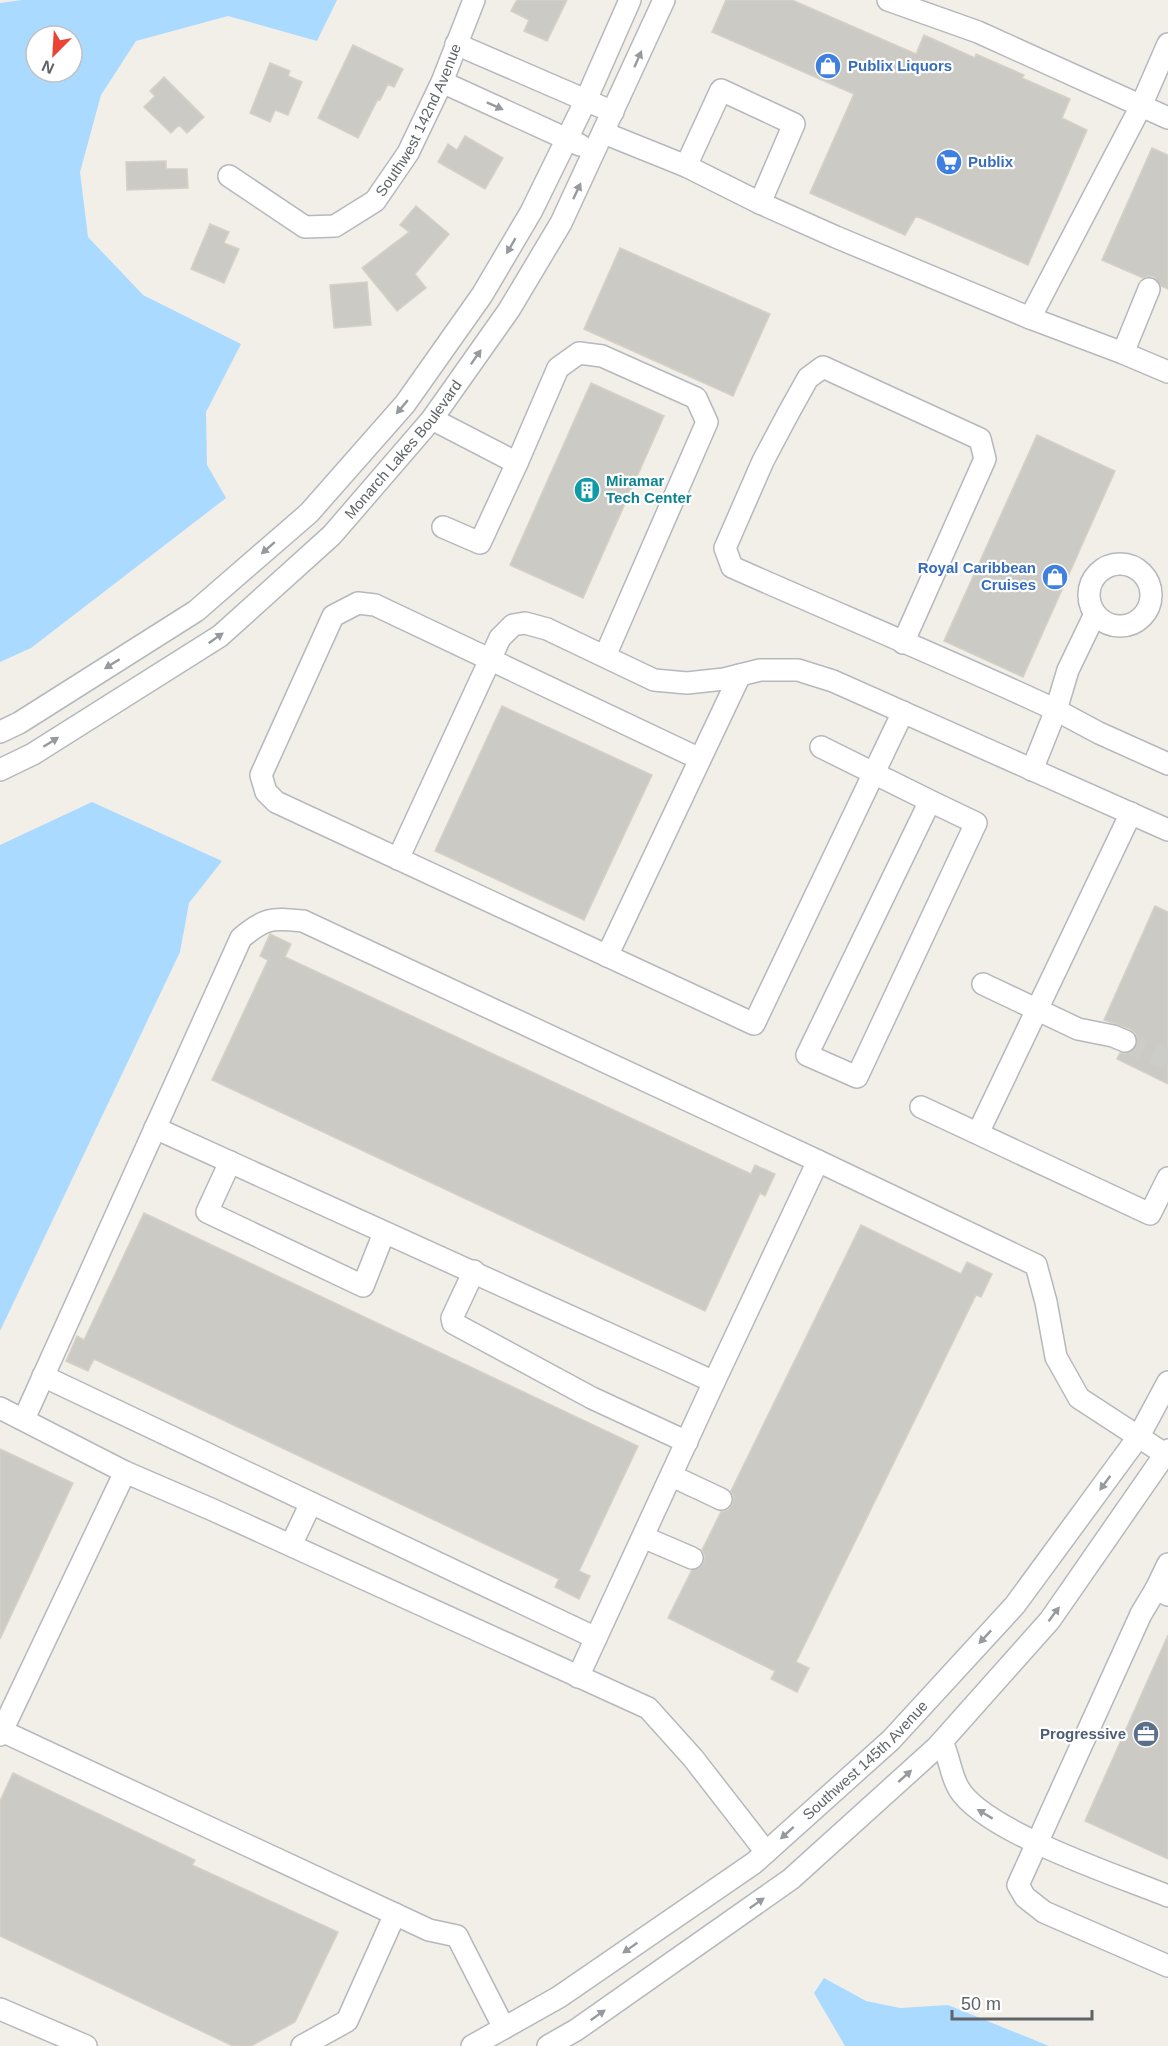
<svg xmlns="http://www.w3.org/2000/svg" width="1168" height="2046" viewBox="0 0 1168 2046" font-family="Helvetica,sans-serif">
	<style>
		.water { fill: #aadaff; fill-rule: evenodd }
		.building { fill: #cccac5; stroke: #d6d1c6; stroke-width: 1.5 }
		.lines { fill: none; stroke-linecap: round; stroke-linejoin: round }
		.minor-tunnel { stroke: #ccccc8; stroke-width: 21; stroke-dasharray: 21 10; stroke-linecap: butt }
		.minor-casing { stroke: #b5b8bc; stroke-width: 24 }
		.minor { stroke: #fff; stroke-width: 21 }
		.oneway { fill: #979a9d }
		.labels { text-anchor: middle; stroke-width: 4.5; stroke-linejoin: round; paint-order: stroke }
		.shop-label { font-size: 15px; font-weight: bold; fill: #366cbe; stroke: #fff; text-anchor: start }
		.street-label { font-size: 15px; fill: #5f6368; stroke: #fff }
		.culture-label { font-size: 15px; font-weight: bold; fill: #0d838f; stroke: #fff; text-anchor: start }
		.service-label { font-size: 15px; font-weight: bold; fill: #4e5e75; stroke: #fff; text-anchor: end }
	</style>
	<rect width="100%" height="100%" fill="#f1efe8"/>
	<!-- water -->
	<path class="water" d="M 22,0 L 337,0 L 317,41 L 228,16 L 136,41 L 101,95 L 80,172 L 88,237 L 143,295 L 241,344 L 206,412 L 207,465 L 226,498 L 31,648 L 0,662 L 0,3 ZM 36,36 L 72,36 L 72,72 L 36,72 Z
		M 92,802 L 222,861 L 189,903 L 180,952 L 0,1331 L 0,845 Z
		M 824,1978 L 866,2001 L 900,2008 L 948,2005 L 1049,2046 L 845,2046 L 814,1993 Z"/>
	<!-- building -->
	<path class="building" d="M 517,0 L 567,0 L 547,41 L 524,31 L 529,20 L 511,11 Z
		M 726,0 L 792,0 L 916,54 L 924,35 L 975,58 L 976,54 L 1024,75 L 1022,78 L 1070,99 L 1062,118 L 1087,130 L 1028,265 L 916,216 L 905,235 L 810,193 L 854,94 L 712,32 Z
		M 353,45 L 403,69 L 394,87 L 388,84 L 380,100 L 378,99 L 358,138 L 318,118 Z
		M 270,63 L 290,71 L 288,76 L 302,82 L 288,115 L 275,110 L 270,122 L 250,113 Z
		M 164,77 L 204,117 L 187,133 L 179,125 L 171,133 L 144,107 L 155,96 L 150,91 Z
		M 465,136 L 503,158 L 485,189 L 438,162 L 448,144 L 457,150 Z
		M 1152,148 L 1168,155 L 1168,289 L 1161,286 L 1154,277 L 1148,276 L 1143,278 L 1102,260 Z
		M 166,161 L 166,169 L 187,169 L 188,188 L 127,190 L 126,162 Z
		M 416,206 L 449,234 L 415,274 L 426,288 L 397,311 L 362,268 L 409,232 L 400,225 Z
		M 210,224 L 229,232 L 224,243 L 239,249 L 224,283 L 191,269 Z
		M 620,248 L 770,314 L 733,396 L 584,329 Z
		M 367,282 L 371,325 L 334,328 L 330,285 Z
		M 591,383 L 664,416 L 583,598 L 510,565 Z
		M 1037,435 L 1115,471 L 1023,677 L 944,641 Z
		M 502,706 L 652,775 L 584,920 L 435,851 Z
		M 1155,906 L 1168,912 L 1168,1084 L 1117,1059 L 1120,1053 L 1127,1053 L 1133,1051 L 1137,1045 L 1137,1039 L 1135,1033 L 1130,1029 L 1104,1020 Z
		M 270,934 L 291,944 L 285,957 L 751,1174 L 755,1165 L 775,1174 L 765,1196 L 760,1193 L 705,1311 L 212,1080 L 268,960 L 260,956 Z
		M 144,1213 L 638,1446 L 579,1571 L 590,1576 L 579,1599 L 555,1587 L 559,1579 L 94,1359 L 88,1371 L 66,1361 L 77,1336 L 84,1340 Z
		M 861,1225 L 961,1274 L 967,1262 L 992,1274 L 981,1297 L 976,1295 L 796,1662 L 809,1668 L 797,1692 L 771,1679 L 775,1671 L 668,1618 L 692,1570 L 699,1568 L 703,1564 L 705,1556 L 702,1550 L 721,1512 L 728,1510 L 732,1505 L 734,1497 L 731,1491 Z
		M 0,1449 L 73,1483 L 0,1639 Z
		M 1168,1635 L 1168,1859 L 1085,1821 Z
		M 13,1773 L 195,1860 L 192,1865 L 338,1932 L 295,2022 L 251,2046 L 233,2046 L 0,1936 L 0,1801 Z"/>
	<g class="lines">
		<!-- minor-tunnel -->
		<path class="minor-tunnel" d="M 1125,1041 L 1168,1060"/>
		<defs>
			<g id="minor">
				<path d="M 888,0 L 978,32 L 1168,118"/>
				<path d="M 456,44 L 613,112"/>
				<path d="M 1168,44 L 1141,106 L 1030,318 L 1123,353 L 1168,372"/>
				<path d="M 442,82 L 580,145"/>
				<path d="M 604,133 L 686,166 L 760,203 L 836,237 L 1030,318"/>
				<path d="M 686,166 L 721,90 L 794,124 L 760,203"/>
				<path id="s1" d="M 229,176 L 305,227 L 335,226 L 375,201 L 408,153 L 442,82 L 474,0"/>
				<path d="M 1123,353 L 1149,289"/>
				<path d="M 432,419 L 517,463 L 558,368 L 579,353 L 602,356 L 696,398 L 707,422 L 605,656"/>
				<path d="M 443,527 L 480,543 L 517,463"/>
				<circle cx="1120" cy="595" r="31"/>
				<path d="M 1095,614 L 1068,670 L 1056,710 L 1099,733 L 1168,764"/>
				<path d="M 903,643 L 985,459 L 980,439 L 823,367 L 808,378 L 789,412 L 763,461 L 725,548 L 732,567 C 840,615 949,660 1056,710 L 1032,770"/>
				<path d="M 0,732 L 19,723 L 196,611 L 309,513 L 405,404 L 482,295 L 531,212 L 586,100 L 630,0"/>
				<path d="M 821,747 L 930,801 L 807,1055 L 857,1077 L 976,823 L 930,801"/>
				<path d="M 700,759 L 375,605 L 358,603 L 333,616 L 261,775 L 266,792 L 276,802 L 754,1024 L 903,712"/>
				<path id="s2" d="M 0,770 L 33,754 L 220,636 L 332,535 L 432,419 L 509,310 L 561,223 L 664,0"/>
				<path d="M 398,859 L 500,638 L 513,625 L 525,623 L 547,629 L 654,680 L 687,683 L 724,679 L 760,670 L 798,670 L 833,681 L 1168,830"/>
				<path d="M 607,956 L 740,675"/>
				<path d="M 983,984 L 1078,1029 L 1113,1036 L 1125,1041"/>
				<path d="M 921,1107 L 1150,1214 L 1168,1178"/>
				<path d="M 155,1128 C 341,1212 528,1296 714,1382"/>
				<path d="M 978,1133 L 1131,813"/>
				<path d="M 230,1162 L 207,1212 L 363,1286 L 384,1233"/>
				<path d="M 474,1271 L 452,1318 L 453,1323 L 592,1398 L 687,1442"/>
				<path d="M 43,1376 L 596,1638"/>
				<path d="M 0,1408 L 125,1472 L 213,1510 L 648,1708 L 693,1758 L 766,1852"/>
				<path d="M 24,1419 L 241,938 C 266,917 272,918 303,921 L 818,1161 L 1036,1265 L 1046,1302 L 1056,1357 L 1079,1398 L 1168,1456"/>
				<path d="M 672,1476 L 721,1499"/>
				<path d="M 643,1537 L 692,1558"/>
				<path d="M 291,1545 L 311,1503"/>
				<path d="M 1156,1589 L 1168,1564"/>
				<path d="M 1168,1595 L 1156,1589 L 1141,1614 L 1018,1885 L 1025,1897 L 1044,1912 L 1168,1966"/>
				<path d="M 578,1677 L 714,1382 L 818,1161"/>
				<path d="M 2,1731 L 429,1930 L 457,1936 L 504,2028"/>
				<path d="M 0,1735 L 125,1472"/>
				<path d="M 942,1742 C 950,1758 950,1774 959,1789 C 985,1832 1119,1876 1168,1896"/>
				<path d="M 0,2009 L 86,2046"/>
				<path d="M 302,2046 L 347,2021 L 395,1914"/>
				<path id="s3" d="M 472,2046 L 559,1997 L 754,1863 L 891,1740 L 1015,1605 L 1139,1436 L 1168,1382"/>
				<path d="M 548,2046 L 576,2030 L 791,1879 L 937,1747 L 1050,1620 L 1168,1450"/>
			</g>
		</defs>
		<!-- minor casing -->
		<use href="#minor" class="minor-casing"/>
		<!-- minor -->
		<use href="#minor" class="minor"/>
	</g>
	<!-- one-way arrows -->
	<defs><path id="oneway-solid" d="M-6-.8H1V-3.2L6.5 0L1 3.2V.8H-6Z" transform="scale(1.5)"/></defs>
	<g class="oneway">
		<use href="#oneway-solid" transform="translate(638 59) rotate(-66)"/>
		<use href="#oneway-solid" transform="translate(495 106) rotate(24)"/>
		<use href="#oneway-solid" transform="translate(577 191) rotate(-65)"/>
		<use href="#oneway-solid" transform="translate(511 246) rotate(120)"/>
		<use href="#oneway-solid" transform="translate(476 357) rotate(-55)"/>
		<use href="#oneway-solid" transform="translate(402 407) rotate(130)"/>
		<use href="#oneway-solid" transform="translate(268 548) rotate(139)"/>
		<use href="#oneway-solid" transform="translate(216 638) rotate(-35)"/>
		<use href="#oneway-solid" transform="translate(112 664) rotate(148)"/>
		<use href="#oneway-solid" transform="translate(51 742) rotate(-32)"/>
		<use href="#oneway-solid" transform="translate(1105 1483) rotate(126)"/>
		<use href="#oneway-solid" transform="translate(1054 1614) rotate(-53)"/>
		<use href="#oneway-solid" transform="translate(985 1637) rotate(133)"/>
		<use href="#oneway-solid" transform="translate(905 1776) rotate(-42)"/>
		<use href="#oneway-solid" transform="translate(985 1814) rotate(-149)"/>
		<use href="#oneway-solid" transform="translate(787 1833) rotate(138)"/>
		<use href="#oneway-solid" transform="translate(757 1903) rotate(-35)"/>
		<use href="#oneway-solid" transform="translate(630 1948) rotate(145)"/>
		<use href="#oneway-solid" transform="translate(598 2015) rotate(-35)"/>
	</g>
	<!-- icons -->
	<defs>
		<symbol id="shop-disc" viewBox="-11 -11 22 22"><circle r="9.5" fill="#3f7fe0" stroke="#fff"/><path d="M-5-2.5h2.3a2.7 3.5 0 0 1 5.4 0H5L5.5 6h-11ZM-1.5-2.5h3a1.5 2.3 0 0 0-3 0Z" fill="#fff"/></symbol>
		<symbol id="supermarket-disc" viewBox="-11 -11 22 22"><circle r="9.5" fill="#3f7fe0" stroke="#fff"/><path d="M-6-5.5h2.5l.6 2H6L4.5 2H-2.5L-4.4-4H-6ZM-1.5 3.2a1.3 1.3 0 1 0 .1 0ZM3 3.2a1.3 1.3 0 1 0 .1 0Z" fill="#fff"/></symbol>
		<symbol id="building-disc" viewBox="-11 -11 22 22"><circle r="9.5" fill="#0f9aa8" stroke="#fff"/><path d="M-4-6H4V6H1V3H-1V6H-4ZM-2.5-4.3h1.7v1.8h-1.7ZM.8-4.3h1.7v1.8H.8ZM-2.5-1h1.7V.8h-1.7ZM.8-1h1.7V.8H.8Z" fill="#fff"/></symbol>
		<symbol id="office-disc" viewBox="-11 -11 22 22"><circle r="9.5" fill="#5c6f8a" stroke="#fff"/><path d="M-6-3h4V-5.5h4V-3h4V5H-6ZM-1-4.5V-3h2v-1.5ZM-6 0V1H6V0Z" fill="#fff"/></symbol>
	</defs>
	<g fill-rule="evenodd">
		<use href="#shop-disc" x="813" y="51" width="30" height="30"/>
		<use href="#supermarket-disc" x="934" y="147" width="30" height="30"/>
		<use href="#building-disc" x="572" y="475" width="30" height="30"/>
		<use href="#shop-disc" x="1040" y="562" width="30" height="30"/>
		<use href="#office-disc" x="1131" y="1719" width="30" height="30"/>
	</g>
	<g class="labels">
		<!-- shop labels -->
		<g class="shop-label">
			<text x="848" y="71">Publix Liquors</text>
			<text x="968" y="167">Publix</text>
			<text x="1036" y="573" text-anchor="end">Royal Caribbean<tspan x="1036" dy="17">Cruises</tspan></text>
		</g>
		<!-- street labels -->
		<g class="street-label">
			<text dy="5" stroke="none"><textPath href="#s1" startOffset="261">Southwest 142nd Avenue</textPath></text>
			<text dy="5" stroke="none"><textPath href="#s2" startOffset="520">Monarch Lakes Boulevard</textPath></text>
			<text dy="5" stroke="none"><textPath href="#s3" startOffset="488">Southwest 145th Avenue</textPath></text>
		</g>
		<!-- culture labels -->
		<g class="culture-label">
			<text x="606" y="486">Miramar<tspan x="606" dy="17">Tech Center</tspan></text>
		</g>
		<!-- service labels -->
		<g class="service-label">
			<text x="1126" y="1739">Progressive</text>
		</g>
	</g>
	<!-- north arrow -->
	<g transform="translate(54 54) rotate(204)"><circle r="28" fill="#ffffff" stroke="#bfc1c3" stroke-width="1.5"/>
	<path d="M0-4.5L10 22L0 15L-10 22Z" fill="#ea4335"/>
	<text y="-9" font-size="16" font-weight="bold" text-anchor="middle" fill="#5f6368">N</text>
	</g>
	<!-- scale -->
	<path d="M952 2010v9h140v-9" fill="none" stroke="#5f6368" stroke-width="3"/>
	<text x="961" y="2010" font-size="18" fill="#5f6368" stroke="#ffffff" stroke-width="4.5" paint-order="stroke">50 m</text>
</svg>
